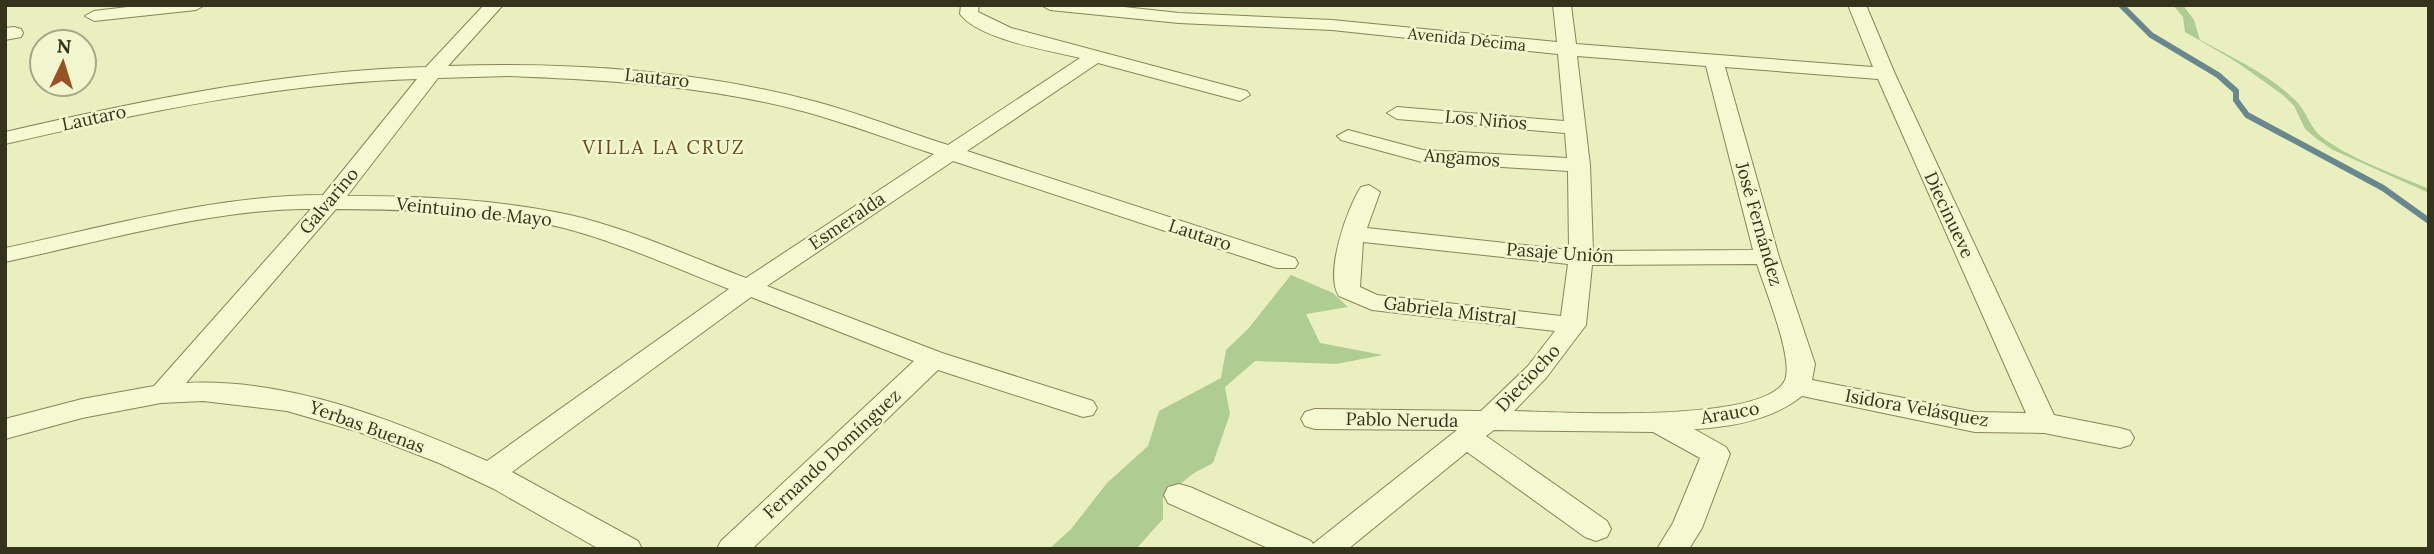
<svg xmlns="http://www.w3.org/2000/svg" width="2434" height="554" viewBox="0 0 2434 554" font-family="Lora,serif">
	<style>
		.green { fill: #afcd92 }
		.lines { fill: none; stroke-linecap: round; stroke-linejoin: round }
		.stream { stroke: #69888e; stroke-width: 6 }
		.street-casing { stroke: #888457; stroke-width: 2 }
		.street { fill: #f5f9d2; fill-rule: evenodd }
		.labels { text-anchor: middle; stroke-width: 5; stroke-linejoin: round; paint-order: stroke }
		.far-street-label { font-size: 16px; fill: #36331c; stroke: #f1f6ce }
		.street-label { font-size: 18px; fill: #36331c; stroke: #f1f6ce }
		.neighbourhood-label { font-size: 19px; letter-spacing: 2px; fill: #64471a; stroke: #f1f6ce }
	</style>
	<rect width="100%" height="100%" fill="#eaefbf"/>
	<!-- green -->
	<path class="green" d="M 2173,5 L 2183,5 L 2194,20 L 2200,40 C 2233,58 2267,73 2295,100 C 2310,115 2308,128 2327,141 C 2358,162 2395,174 2429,189 L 2429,193 L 2333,150 L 2317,139 L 2305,129 L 2294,106 L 2283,95 L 2235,61 L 2185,32 L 2183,17 Z
		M 1291,275 L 1333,293 L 1348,307 L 1306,314 L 1320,343 L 1383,355 L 1336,364 L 1255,361 L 1225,387 L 1230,414 L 1213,463 L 1194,473 L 1163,498 L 1163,519 L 1136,549 L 1049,549 L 1071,529 L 1107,483 L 1148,446 L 1159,411 L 1221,378 L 1226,350 L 1248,329 Z"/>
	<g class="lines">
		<!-- stream -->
		<path class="stream" d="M 2121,5 L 2151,35 L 2218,75 L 2236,91 L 2236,100 L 2247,115 L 2383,188 L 2429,221"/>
		<defs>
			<path id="street" d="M 144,5 L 205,5 L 196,10 L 94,21 L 85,16 L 94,11 Z
				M 484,5 L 503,5 L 448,66 C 571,62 697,70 817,102 C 861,114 904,131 948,145 L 1080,58 C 1048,50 980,40 960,14 L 961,5 L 979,5 L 978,12 L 1011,28 L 1247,91 L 1250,95 L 1240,101 L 1098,63 L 967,151 L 1295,258 L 1298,263 L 1295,268 L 1277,268 L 953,161 L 767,286 L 942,353 L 1093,401 L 1097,408 L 1093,415 L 1083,417 L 938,370 L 752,549 L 717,549 L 721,541 L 914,361 L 751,297 L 512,472 L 638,541 L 642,549 L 599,549 L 494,489 L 439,463 L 359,432 L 287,411 L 203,401 L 161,403 L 82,418 L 5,439 L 5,419 L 82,399 L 154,386 L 311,209 C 216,208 99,242 5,262 L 5,248 C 109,226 217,195 323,195 L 417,79 C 278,83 140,113 5,144 L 5,132 C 143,100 284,71 426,67 ZM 509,76 C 609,80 709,86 806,112 C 849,124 891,140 934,154 L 746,278 C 688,256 630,229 570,215 C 496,199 421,196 347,196 L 438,78 ZM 336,209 C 412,210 490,210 564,228 C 621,243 675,268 729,289 L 487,461 C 393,420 290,378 186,383 Z
				M 1041,5 L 1106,5 L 1179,13 L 1332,20 L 1557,42 L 1553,5 L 1571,5 L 1576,44 L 1873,67 L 1848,5 L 1866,5 L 1895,74 L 2054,415 L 2120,428 L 2130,431 L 2134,438 L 2130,445 L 2120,448 L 2044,433 L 1975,432 L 1802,396 C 1772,420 1731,427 1694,429 L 1726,447 L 1730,454 L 1702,528 L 1689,549 L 1657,549 L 1673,523 L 1700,458 L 1653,432 L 1494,430 L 1486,436 L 1607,521 L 1611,529 L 1607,537 L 1596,541 L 1585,537 L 1467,452 L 1348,549 L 1270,549 L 1168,503 L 1164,495 L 1168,487 L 1179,484 L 1190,487 L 1311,541 L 1313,544 L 1457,430 L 1315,429 L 1305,426 L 1301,419 L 1305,412 L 1315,409 L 1481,411 L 1528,366 L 1555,331 L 1372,310 L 1339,296 C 1324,274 1347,208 1361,187 L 1369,185 L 1380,192 L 1367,228 L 1569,250 L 1568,171 L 1422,162 L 1341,140 L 1337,136 L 1348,130 L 1423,150 L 1567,158 L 1565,133 L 1397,119 L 1387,113 L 1397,107 L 1564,121 L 1558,54 L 1332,30 L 1179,23 L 1050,10 ZM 1577,56 L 1706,66 L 1753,250 L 1593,251 L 1590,165 ZM 1725,67 L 1878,79 L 2026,413 L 1975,412 L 1812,380 L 1815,364 L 1779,257 ZM 1363,242 L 1568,264 L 1561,316 L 1377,295 L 1360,287 ZM 1757,264 C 1764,287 1796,363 1784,382 C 1758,424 1563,412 1514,411 L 1546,378 L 1586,325 L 1592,265 Z
				M 14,27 L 21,29 L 23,33 L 21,37 L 5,40 L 5,28 Z"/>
		</defs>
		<!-- street casing -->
		<use href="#street" class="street-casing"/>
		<!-- street -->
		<use href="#street" class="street"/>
	</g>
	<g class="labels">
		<!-- far-street labels -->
		<g class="far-street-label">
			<text transform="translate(1467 39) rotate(6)" y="6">Avenida Décima</text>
		</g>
		<!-- street labels -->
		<g class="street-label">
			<text transform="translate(657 78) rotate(6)" y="6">Lautaro</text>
			<text transform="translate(94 118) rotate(-12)" y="6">Lautaro</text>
			<text transform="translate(1486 120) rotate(5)" y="6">Los Niños</text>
			<text transform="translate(1462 158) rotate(4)" y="6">Angamos</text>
			<text transform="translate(329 201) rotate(-50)" y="6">Galvarino</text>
			<text transform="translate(474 212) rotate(6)" y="6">Veintuino de Mayo</text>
			<text transform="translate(1949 215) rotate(65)" y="6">Diecinueve</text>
			<text transform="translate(847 221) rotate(-34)" y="6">Esmeralda</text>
			<text transform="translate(1759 224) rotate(74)" y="6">José Fernández</text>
			<text transform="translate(1200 235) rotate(18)" y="6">Lautaro</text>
			<text transform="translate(1560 253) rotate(4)" y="6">Pasaje Unión</text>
			<text transform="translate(1450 311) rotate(7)" y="6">Gabriela Mistral</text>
			<text transform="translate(1528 378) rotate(-47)" y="6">Dieciocho</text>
			<text transform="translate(1917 408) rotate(10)" y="6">Isidora Velásquez</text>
			<text transform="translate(1730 413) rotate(-10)" y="6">Arauco</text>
			<text transform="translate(1402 420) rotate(1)" y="6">Pablo Neruda</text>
			<text transform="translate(367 427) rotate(20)" y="6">Yerbas Buenas</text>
			<text transform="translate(832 454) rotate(-43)" y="6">Fernando Domínguez</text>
		</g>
		<!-- neighbourhood labels -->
		<g class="neighbourhood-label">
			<text x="664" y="154">VILLA LA CRUZ</text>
		</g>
	</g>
	<!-- border -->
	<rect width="2434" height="554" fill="none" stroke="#36331c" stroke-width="14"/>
	<!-- north arrow -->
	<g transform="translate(63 63) rotate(4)"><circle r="33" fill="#f1f6ce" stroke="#a6a887" stroke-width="2"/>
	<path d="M0-5L12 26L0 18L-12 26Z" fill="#985325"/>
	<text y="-10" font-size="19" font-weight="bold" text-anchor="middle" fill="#36331c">N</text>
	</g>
</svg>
